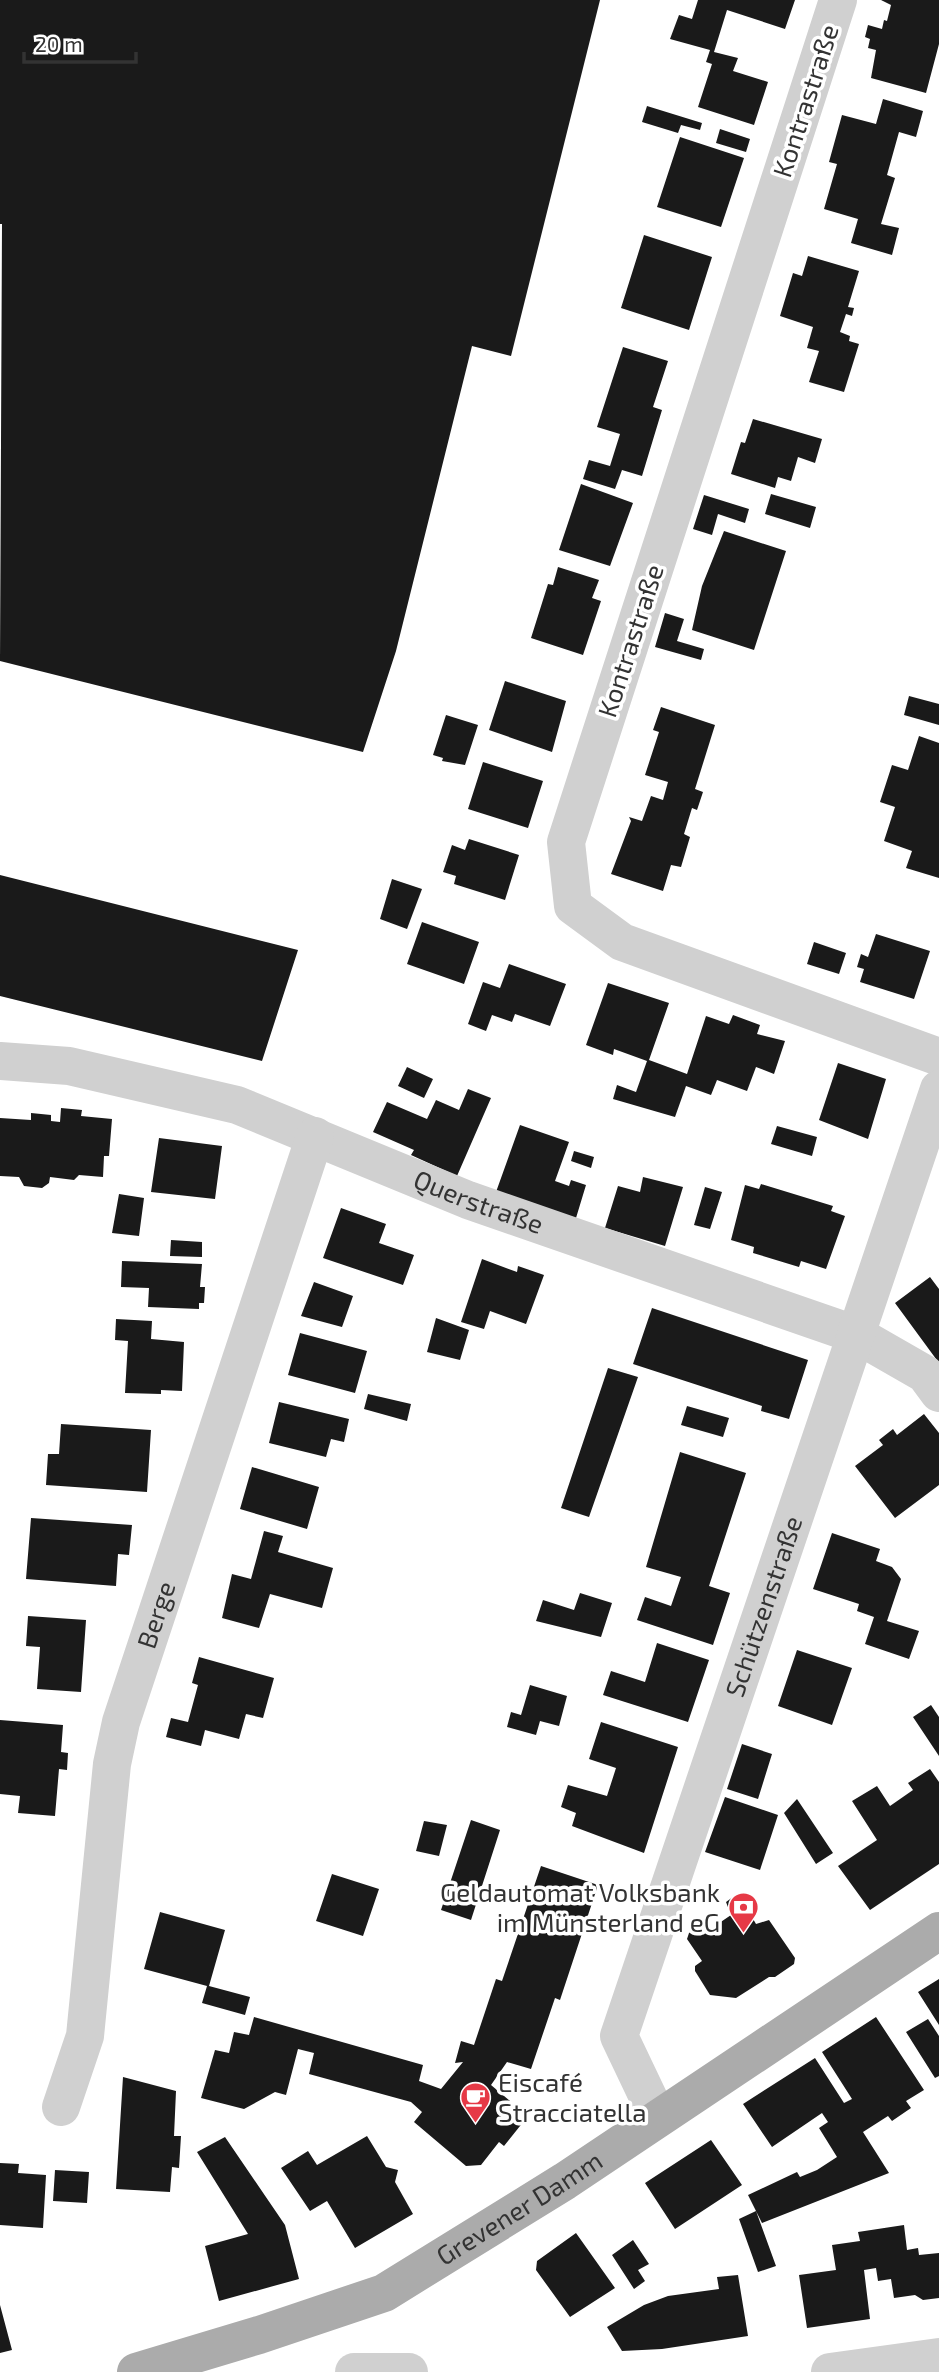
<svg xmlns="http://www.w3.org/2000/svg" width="939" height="2372" viewBox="0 0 939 2372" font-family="'Exo 2',sans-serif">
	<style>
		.building { fill: #1a1a1a }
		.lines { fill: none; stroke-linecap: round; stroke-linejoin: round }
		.street { stroke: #d0d0d0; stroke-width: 38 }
		.primary { stroke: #ababab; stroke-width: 38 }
		.labels { text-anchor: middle; stroke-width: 7; stroke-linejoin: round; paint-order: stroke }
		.street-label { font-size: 26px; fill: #333; stroke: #fff }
		.poi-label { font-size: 26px; fill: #333; stroke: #fff; text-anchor: end }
	</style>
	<rect width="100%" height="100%" fill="#fff"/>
	<!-- building -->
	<path class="building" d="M 0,0 L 600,0 L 511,356 L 472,346 L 396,651 L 363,752 L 0,661 L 2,224 L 0,224 Z
		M 698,0 L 795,0 L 785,29 L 727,10 L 714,52 L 738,58 L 733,71 L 768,82 L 754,125 L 698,107 L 712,64 L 706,62 L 710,50 L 670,39 L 679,15 L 692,19 Z
		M 881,0 L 939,0 L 939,44 L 926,93 L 871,78 L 876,50 L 868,48 L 870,39 L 865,37 L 868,25 L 882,29 L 884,20 L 887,21 L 891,5 Z
		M 883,99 L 923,111 L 916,137 L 899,132 L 887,175 L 895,178 L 881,224 L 899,228 L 892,255 L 851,243 L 858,219 L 824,209 L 837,164 L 829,162 L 842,115 L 876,124 Z
		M 647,106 L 702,123 L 700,130 L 681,125 L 678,133 L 642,122 Z
		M 720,129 L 750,139 L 746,152 L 716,143 Z
		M 680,137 L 744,158 L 721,227 L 657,207 Z
		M 644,235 L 712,257 L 689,330 L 621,308 Z
		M 808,256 L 859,271 L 848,307 L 854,308 L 852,316 L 846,314 L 840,332 L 850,336 L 849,341 L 859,344 L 844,392 L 809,382 L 819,351 L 807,348 L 813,327 L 780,316 L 793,273 L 802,276 Z
		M 623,347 L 668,361 L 653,407 L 662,410 L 642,476 L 622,470 L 615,489 L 583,479 L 589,460 L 610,466 L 620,434 L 597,427 Z
		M 753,419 L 822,439 L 815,463 L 798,457 L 791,481 L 778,477 L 775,488 L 731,474 L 741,442 L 745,443 Z
		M 581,484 L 633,503 L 610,566 L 559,550 Z
		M 771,494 L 816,507 L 810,528 L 765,514 Z
		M 704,495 L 749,509 L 745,523 L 718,514 L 712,535 L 693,529 Z
		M 724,531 L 786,551 L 754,650 L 692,630 L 702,586 Z
		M 558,567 L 599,580 L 592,598 L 601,601 L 583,655 L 531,638 L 548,584 L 553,585 Z
		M 665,613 L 684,619 L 677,641 L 704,649 L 701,660 L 655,647 Z
		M 505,681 L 566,701 L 552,752 L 489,730 Z
		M 909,696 L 939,704 L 939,725 L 904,715 Z
		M 661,707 L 715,725 L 695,789 L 703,792 L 697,810 L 692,808 L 684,834 L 690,837 L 681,867 L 671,865 L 663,891 L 611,874 L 631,821 L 629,817 L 642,821 L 651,796 L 663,800 L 668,782 L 645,775 L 659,732 L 653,730 Z
		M 446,715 L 478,725 L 465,765 L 442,761 L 443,758 L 433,755 Z
		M 919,736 L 939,743 L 939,878 L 906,868 L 912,851 L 884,841 L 895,807 L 880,802 L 892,765 L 908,770 Z
		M 483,762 L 543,781 L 528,828 L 468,809 Z
		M 469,839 L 519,855 L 505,900 L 454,884 L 456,876 L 443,872 L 452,845 L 465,850 Z
		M 0,875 L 298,950 L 262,1061 L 0,996 Z
		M 392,879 L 422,889 L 407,929 L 380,919 Z
		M 422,922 L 479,942 L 464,984 L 407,964 Z
		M 876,934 L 930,951 L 914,999 L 860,982 L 864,969 L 857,967 L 861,954 L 868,957 Z
		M 814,942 L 846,953 L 839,974 L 807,964 Z
		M 509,964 L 566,984 L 550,1026 L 515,1014 L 512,1022 L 492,1015 L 486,1031 L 468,1024 L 483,982 L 500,988 Z
		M 608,983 L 669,1003 L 649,1060 L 687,1074 L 706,1016 L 729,1024 L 733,1015 L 760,1025 L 757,1034 L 785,1041 L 774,1074 L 756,1067 L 747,1091 L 717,1080 L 711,1095 L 686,1086 L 675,1117 L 613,1099 L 617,1085 L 636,1092 L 647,1061 L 614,1049 L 613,1055 L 586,1045 Z
		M 838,1063 L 886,1079 L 868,1139 L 819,1120 Z
		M 407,1067 L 433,1079 L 424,1098 L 398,1086 Z
		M 468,1089 L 491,1098 L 457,1176 L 411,1155 L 414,1150 L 373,1132 L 387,1102 L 427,1119 L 436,1100 L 459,1110 Z
		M 61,1108 L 82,1110 L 81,1116 L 112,1119 L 109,1156 L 104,1156 L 103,1177 L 79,1175 L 74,1180 L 50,1177 L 49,1183 L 42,1188 L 24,1186 L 19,1177 L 0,1176 L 0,1118 L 31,1120 L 31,1113 L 51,1115 L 51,1121 L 60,1122 Z
		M 520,1125 L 569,1142 L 555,1181 L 569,1186 L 571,1180 L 586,1185 L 576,1218 L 496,1192 Z
		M 777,1126 L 817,1137 L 812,1156 L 771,1144 Z
		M 159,1138 L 222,1146 L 215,1199 L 151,1192 Z
		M 574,1151 L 594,1157 L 591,1168 L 571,1161 Z
		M 643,1177 L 683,1187 L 665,1246 L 605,1228 L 618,1186 L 640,1192 Z
		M 761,1184 L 833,1206 L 831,1211 L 845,1216 L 826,1269 L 801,1261 L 799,1267 L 753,1253 L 754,1247 L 731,1240 L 745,1185 L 759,1189 Z
		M 705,1187 L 722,1192 L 710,1229 L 694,1225 Z
		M 119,1194 L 144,1198 L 139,1236 L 112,1233 Z
		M 341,1208 L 386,1224 L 379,1243 L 414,1255 L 403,1285 L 323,1258 Z
		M 171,1240 L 202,1242 L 202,1257 L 170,1256 Z
		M 482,1259 L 517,1272 L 518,1266 L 544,1275 L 526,1324 L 490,1311 L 484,1329 L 461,1322 Z
		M 122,1261 L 202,1264 L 200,1287 L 205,1287 L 204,1303 L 199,1303 L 199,1309 L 148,1307 L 149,1288 L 121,1287 Z
		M 930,1277 L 939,1289 L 939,1363 L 895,1303 Z
		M 314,1282 L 353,1296 L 342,1327 L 301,1316 Z
		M 652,1308 L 808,1360 L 789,1419 L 761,1411 L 762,1406 L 633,1364 Z
		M 436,1318 L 469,1330 L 460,1360 L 427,1352 Z
		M 116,1319 L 152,1321 L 151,1339 L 184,1342 L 182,1391 L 161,1390 L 161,1394 L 125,1393 L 128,1341 L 115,1340 Z
		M 300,1333 L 367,1351 L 355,1393 L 288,1375 Z
		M 608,1368 L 638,1377 L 589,1517 L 561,1508 Z
		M 368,1394 L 411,1404 L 407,1421 L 364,1409 Z
		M 279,1402 L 349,1419 L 344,1442 L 331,1439 L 326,1457 L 269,1443 Z
		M 687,1406 L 729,1418 L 723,1437 L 681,1425 Z
		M 924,1414 L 939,1433 L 939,1485 L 895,1518 L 855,1466 L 883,1445 L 879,1440 L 893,1429 L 897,1435 Z
		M 61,1424 L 151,1430 L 147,1492 L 46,1485 L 48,1454 L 59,1454 Z
		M 680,1452 L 746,1473 L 709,1586 L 730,1593 L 713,1645 L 637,1620 L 645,1597 L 671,1606 L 681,1577 L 646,1567 Z
		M 252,1467 L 319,1487 L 307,1529 L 240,1509 Z
		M 31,1518 L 132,1525 L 129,1555 L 118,1554 L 116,1586 L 26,1579 Z
		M 264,1531 L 283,1536 L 278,1552 L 333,1568 L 322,1608 L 270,1594 L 259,1628 L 222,1618 L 232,1574 L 251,1579 Z
		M 832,1533 L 880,1549 L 876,1561 L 892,1567 L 901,1579 L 887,1621 L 919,1631 L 909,1659 L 865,1644 L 874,1617 L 857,1611 L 859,1604 L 813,1589 Z
		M 580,1593 L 612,1603 L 601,1637 L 536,1621 L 543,1600 L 574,1610 Z
		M 28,1616 L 86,1620 L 81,1692 L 37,1689 L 40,1647 L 26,1646 Z
		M 657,1643 L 709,1660 L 688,1722 L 603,1695 L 611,1671 L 645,1682 Z
		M 797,1650 L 852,1668 L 832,1725 L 778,1706 Z
		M 199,1657 L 274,1678 L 263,1718 L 246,1714 L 239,1739 L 205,1730 L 201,1746 L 166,1737 L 171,1718 L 188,1722 L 198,1685 L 192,1683 Z
		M 530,1685 L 567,1696 L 559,1726 L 540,1721 L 536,1735 L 507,1727 L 511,1712 L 521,1715 Z
		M 931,1705 L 939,1717 L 939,1756 L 913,1717 Z
		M 0,1720 L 63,1725 L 61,1752 L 68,1753 L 67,1770 L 59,1769 L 55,1816 L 18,1813 L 20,1796 L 0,1794 Z
		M 601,1722 L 678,1747 L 644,1853 L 572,1826 L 576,1813 L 561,1807 L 568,1785 L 607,1796 L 616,1768 L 589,1759 Z
		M 742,1744 L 772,1754 L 758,1799 L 727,1789 Z
		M 930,1769 L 939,1782 L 939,1864 L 870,1910 L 838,1866 L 877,1840 L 852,1801 L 877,1786 L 890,1806 L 913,1790 L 908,1783 Z
		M 725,1797 L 778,1815 L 760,1870 L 705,1852 Z
		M 797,1799 L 833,1853 L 816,1864 L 784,1813 Z
		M 471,1820 L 500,1830 L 471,1920 L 441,1910 Z
		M 424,1821 L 447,1825 L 439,1856 L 416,1851 Z
		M 541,1866 L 598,1885 L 560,2000 L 555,1998 L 531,2069 L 507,2062 L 491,2085 L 528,2116 L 504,2146 L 499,2142 L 481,2165 L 466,2166 L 414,2122 L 422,2112 L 411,2102 L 309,2074 L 314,2053 L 298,2049 L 286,2095 L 275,2092 L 244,2109 L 201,2098 L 215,2050 L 229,2053 L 234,2032 L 249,2035 L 254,2017 L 423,2065 L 419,2081 L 441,2089 L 463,2062 L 455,2063 L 461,2041 L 474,2045 L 496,1979 L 502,1981 Z
		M 332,1874 L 379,1889 L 363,1936 L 316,1921 Z
		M 733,1897 L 741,1898 L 756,1924 L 769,1920 L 795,1958 L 794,1964 L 775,1977 L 769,1977 L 736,1998 L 710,1995 L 695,1971 L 695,1966 L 702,1961 L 687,1939 L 689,1933 L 704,1922 L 709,1930 L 731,1915 L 726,1902 Z
		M 160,1912 L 225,1930 L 209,1986 L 250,1997 L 245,2015 L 202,2003 L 207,1986 L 144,1969 Z
		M 939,1979 L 939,2025 L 918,1992 Z
		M 876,2017 L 924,2090 L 906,2101 L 911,2108 L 892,2121 L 888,2116 L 863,2132 L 889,2173 L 762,2223 L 756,2211 L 776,2266 L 758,2272 L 739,2219 L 756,2211 L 748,2195 L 797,2172 L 800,2177 L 817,2170 L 837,2157 L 819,2128 L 828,2122 L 822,2113 L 772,2147 L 743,2104 L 815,2058 L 844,2103 L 852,2099 L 822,2052 Z
		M 928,2019 L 939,2036 L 939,2076 L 935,2078 L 906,2032 Z
		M 123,2077 L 176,2091 L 174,2136 L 181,2136 L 179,2168 L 172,2167 L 170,2192 L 116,2189 Z
		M 367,2136 L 386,2167 L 398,2170 L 395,2182 L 413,2214 L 355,2248 L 327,2201 L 310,2211 L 281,2168 L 308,2151 L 317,2165 Z
		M 225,2137 L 285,2225 L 299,2279 L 219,2301 L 205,2246 L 248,2234 L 197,2152 Z
		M 711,2140 L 742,2185 L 675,2229 L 645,2183 Z
		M 0,2163 L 19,2164 L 18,2173 L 46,2175 L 43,2228 L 0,2225 Z
		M 55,2170 L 89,2172 L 87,2203 L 53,2201 Z
		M 904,2225 L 907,2250 L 918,2248 L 919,2255 L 939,2253 L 939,2298 L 923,2300 L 915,2295 L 894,2298 L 891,2279 L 878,2281 L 876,2268 L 864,2270 L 870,2319 L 807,2328 L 799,2275 L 836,2270 L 832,2245 L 860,2241 L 858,2232 Z
		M 576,2233 L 615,2288 L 570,2317 L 536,2270 L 537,2261 Z
		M 633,2240 L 649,2264 L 638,2270 L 645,2281 L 634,2289 L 612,2255 Z
		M 738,2275 L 748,2336 L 662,2349 L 622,2351 L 607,2327 L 644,2305 L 668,2296 L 719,2289 L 717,2277 Z
		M 0,2305 L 12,2350 L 0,2353 Z"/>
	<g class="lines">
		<!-- street -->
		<g class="street">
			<path d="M 838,0 L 566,842 L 573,906 L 622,942 L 939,1057"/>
			<path id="s1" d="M 0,1061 L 69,1066 L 237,1105 L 468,1200 L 857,1335 L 925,1374 L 939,1393"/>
			<path id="s2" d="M 61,2107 L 85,2036 L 112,1764 L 121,1722 L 315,1136"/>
			<path id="s3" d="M 658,2118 L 619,2036 L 939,1089"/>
			<path d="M 354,2372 L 409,2372"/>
			<path d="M 830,2372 L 939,2357"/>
		</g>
		<!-- primary -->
		<path class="primary" id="s4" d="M 136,2372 L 259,2335 L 384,2293 L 565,2181 L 939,1931"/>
	</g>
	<!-- icons -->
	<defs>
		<symbol id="bank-pin" viewBox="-11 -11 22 30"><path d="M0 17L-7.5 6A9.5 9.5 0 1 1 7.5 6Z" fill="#e63946" stroke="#fff"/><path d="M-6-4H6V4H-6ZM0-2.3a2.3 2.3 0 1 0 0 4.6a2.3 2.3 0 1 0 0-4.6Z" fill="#fff"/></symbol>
		<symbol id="cafe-pin" viewBox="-11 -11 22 30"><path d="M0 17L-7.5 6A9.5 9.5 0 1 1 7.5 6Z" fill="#e63946" stroke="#fff"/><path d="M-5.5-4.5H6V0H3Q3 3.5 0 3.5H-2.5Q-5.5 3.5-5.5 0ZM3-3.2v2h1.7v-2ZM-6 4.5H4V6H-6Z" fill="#fff"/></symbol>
	</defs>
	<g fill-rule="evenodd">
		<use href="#bank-pin" x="726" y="1890" width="35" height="47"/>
		<use href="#cafe-pin" x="458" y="2080" width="35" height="47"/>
	</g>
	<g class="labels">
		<!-- street labels -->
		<g class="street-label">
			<text transform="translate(806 101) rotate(-72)" y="9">Kontrastraße</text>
			<text transform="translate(631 641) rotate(-72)" y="9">Kontrastraße</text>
			<text dy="9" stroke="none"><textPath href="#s1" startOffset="502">Querstraße</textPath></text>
			<text dy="9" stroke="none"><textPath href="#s3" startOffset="544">Schützenstraße</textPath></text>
			<text dy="9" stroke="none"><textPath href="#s2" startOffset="504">Berge</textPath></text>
			<text dy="9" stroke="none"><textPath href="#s4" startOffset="420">Grevener Damm</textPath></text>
		</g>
		<!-- poi labels -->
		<g class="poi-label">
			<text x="720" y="1902">Geldautomat Volksbank<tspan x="720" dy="30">im Münsterland eG</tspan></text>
			<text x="498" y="2092" text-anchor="start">Eiscafé<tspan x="498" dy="30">Stracciatella</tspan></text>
		</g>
	</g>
	<!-- scale -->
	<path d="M24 52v10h112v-10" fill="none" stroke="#333333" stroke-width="3.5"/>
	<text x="35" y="52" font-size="21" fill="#333333" stroke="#ffffff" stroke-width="5" paint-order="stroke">20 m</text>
</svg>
